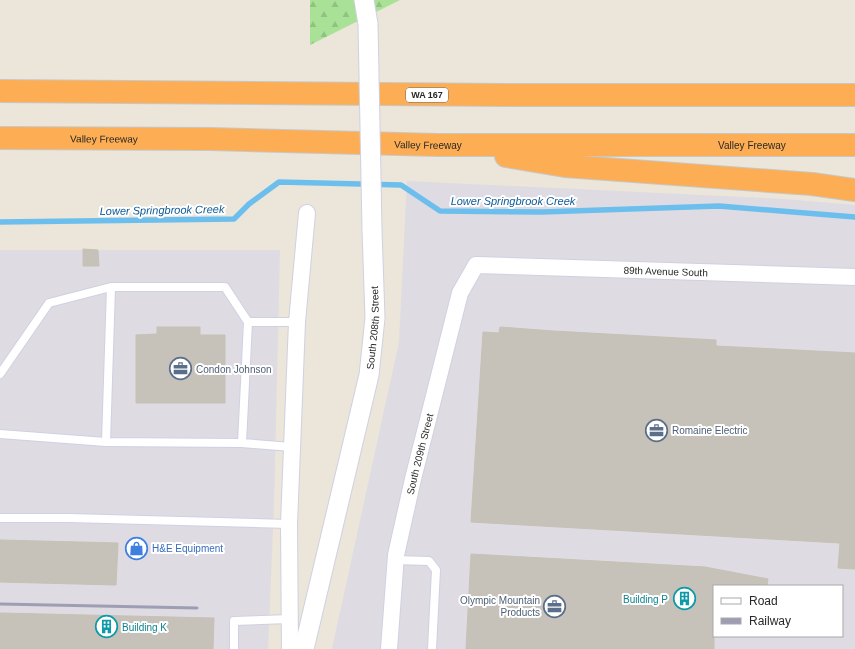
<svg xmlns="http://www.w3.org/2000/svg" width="855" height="649" viewBox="0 0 855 649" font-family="Helvetica,sans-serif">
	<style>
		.industrial { fill: #dedbe3; fill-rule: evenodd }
		.forest { fill: url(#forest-firs) }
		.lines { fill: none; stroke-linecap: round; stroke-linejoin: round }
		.stream { stroke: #6cbfed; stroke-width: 5.5 }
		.building { fill: #c6c2ba; stroke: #c6c1b4 }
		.service-casing { stroke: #cfd1e2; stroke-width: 10 }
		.minor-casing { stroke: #cfd1e2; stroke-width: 18 }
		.tertiary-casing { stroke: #cfd1e2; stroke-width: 21 }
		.motorway-casing { stroke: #c7c7c7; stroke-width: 24 }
		.service { stroke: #fff; stroke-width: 8 }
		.minor { stroke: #fff; stroke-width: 16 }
		.tertiary { stroke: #fff; stroke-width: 19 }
		.motorway { stroke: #fdad53; stroke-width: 22 }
		.rail { stroke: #9d9eb3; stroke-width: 3 }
		.tertiary-bridge-casing { stroke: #cfd1e2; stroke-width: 21; stroke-linecap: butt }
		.tertiary-bridge { stroke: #fff; stroke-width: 19 }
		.labels { text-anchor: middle; stroke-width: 4; stroke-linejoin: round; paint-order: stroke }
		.shield { fill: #fff; stroke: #686868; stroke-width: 1 }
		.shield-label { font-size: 9px; font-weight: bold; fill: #282828 }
		.street-label { font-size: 10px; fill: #282828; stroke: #fff }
		.service-label { font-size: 10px; fill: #4e5e75; stroke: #fff; text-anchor: start }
		.shop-label { font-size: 10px; fill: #366cbe; stroke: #fff; text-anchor: start }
		.culture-label { font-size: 10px; fill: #0d838f; stroke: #fff; text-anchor: end }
		.water-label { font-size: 11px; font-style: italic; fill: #0e5b97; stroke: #fff }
	</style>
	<defs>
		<pattern id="forest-firs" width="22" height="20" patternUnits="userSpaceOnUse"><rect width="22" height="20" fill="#a9e296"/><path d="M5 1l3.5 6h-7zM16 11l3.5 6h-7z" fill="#91c281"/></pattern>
	</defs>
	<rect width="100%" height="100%" fill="#ebe5da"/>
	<!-- industrial -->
	<path class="industrial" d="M 407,181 L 783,199 L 855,205 L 855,649 L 332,649 L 399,342 ZM 714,586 L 842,586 L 842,636 L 714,636 Z
		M 0,250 L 280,250 L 274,503 L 268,649 L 0,649 Z"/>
	<!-- forest -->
	<path class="forest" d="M 310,0 L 400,0 L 310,45 Z"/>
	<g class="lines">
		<!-- stream -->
		<path class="stream" d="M 0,222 L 234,219 L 249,204 L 279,182 L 401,185 L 440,211 L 542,212 L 719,206 L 855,217"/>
	</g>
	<!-- building -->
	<path class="building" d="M 83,249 L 98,250 L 99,266 L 83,266 Z
		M 157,327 L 200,327 L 200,335 L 225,335 L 225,403 L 136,403 L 136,335 L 157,334 Z
		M 500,327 L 553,331 L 716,340 L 716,346 L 855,353 L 855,569 L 838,568 L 840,543 L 471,522 L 483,332 L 499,333 Z
		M 0,540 L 118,543 L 116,585 L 0,582 Z
		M 471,554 L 705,567 L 768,579 L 767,586 L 714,586 L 714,649 L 466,649 Z
		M 0,613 L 214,618 L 213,649 L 0,649 Z"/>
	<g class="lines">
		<defs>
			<path id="service" d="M 0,374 L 49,303 L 111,287
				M 0,434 L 106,442
				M 242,443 L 106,442 L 111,287 L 225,287 L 248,322
				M 292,447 L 242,443 L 248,322 L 297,322
				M 0,518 L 69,518 L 289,524
				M 395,560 L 429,561 L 436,570 L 432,649
				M 234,649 L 234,621 L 290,619"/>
			<g id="minor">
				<path d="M 290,649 L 289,524 L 297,322 L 307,213"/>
				<path id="s1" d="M 389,649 L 396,555 L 413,479 L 460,293 L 476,265 L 855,277"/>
			</g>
			<g id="tertiary">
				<path d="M 364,0 L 368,24"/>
				<path id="s2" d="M 304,649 L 369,375 L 375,318 L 372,230"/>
			</g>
			<g id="motorway">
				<path d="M 0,91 L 507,95 L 855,95"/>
				<path id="s3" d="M 0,138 L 210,139 L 438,145 L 855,145"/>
				<path d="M 506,156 L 565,166 L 812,184 L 855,190"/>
			</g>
		</defs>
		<!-- service casing -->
		<use href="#service" class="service-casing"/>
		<!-- minor casing -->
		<use href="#minor" class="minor-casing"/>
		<!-- tertiary casing -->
		<use href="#tertiary" class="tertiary-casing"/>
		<!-- motorway casing -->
		<use href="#motorway" class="motorway-casing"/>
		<!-- service -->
		<use href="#service" class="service"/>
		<!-- minor -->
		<use href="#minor" class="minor"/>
		<!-- tertiary -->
		<use href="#tertiary" class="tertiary"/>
		<!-- motorway -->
		<use href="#motorway" class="motorway"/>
		<!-- rail -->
		<path class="rail" d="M 0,604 L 197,608"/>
		<defs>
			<path id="tertiary-bridge" d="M 368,24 L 372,230"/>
		</defs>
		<!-- tertiary-bridge casing -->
		<use href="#tertiary-bridge" class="tertiary-bridge-casing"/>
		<!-- tertiary-bridge -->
		<use href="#tertiary-bridge" class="tertiary-bridge"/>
	</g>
	<!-- icons -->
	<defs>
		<symbol id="office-ring" viewBox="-11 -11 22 22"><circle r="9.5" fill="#fff" stroke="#5c6f8a" stroke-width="1.5"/><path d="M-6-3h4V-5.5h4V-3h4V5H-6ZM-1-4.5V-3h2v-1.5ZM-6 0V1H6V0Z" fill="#5c6f8a"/></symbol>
		<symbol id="shop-ring" viewBox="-11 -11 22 22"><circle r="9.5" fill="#fff" stroke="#3f7fe0" stroke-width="1.5"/><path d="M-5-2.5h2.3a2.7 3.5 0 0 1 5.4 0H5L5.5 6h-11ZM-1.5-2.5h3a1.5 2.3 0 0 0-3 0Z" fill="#3f7fe0"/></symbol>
		<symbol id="building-ring" viewBox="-11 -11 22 22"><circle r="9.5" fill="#fff" stroke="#0f9aa8" stroke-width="1.5"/><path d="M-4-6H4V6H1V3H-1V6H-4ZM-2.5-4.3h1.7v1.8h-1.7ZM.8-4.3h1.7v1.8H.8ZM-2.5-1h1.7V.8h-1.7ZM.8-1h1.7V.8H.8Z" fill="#0f9aa8"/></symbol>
	</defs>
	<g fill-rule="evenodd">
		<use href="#office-ring" x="168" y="356" width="25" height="25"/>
		<use href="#office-ring" x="644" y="418" width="25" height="25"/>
		<use href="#shop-ring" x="124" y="536" width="25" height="25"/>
		<use href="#building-ring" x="672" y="586" width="25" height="25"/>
		<use href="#office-ring" x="542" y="594" width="25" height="25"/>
		<use href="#building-ring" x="94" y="614" width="25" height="25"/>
	</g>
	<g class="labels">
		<!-- shield labels -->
		<rect class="shield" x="406" y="88" width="42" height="14" rx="3"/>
		<g class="shield-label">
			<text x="427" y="98">WA 167</text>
		</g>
		<!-- street labels -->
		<g class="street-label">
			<text dy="4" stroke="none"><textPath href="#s3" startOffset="104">Valley Freeway</textPath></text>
			<text dy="4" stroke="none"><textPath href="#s3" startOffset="428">Valley Freeway</textPath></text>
			<text dy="4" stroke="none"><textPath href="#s3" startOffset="752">Valley Freeway</textPath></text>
			<text dy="4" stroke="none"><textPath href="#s1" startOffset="586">89th Avenue South</textPath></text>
			<text dy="4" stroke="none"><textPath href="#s2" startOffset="329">South 208th Street</textPath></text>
			<text dy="4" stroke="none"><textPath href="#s1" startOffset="198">South 209th Street</textPath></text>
		</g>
		<!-- service labels -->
		<g class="service-label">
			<text x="196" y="373">Condon Johnson</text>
			<text x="672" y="434">Romaine Electric</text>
			<text x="540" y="604" text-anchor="end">Olympic Mountain<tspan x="540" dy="12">Products</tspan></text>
		</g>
		<!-- shop labels -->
		<g class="shop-label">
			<text x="152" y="552">H&amp;E Equipment</text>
		</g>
		<!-- culture labels -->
		<g class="culture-label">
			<text x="668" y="603">Building P</text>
			<text x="122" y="631" text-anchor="start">Building K</text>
		</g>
		<!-- water labels -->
		<g class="water-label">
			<text x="513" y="205">Lower Springbrook Creek</text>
			<text transform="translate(162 210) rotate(-1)" y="4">Lower Springbrook Creek</text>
		</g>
	</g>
	<!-- legend -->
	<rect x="713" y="585" width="130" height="52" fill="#ffffff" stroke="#a9a9a9"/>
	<rect x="721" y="598" width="20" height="6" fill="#ffffff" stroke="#a9a9a9"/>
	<text x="749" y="605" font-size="12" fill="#282828">Road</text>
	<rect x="721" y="618" width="20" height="6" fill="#9d9eb3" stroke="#a9a9a9"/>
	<text x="749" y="625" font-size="12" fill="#282828">Railway</text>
</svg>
